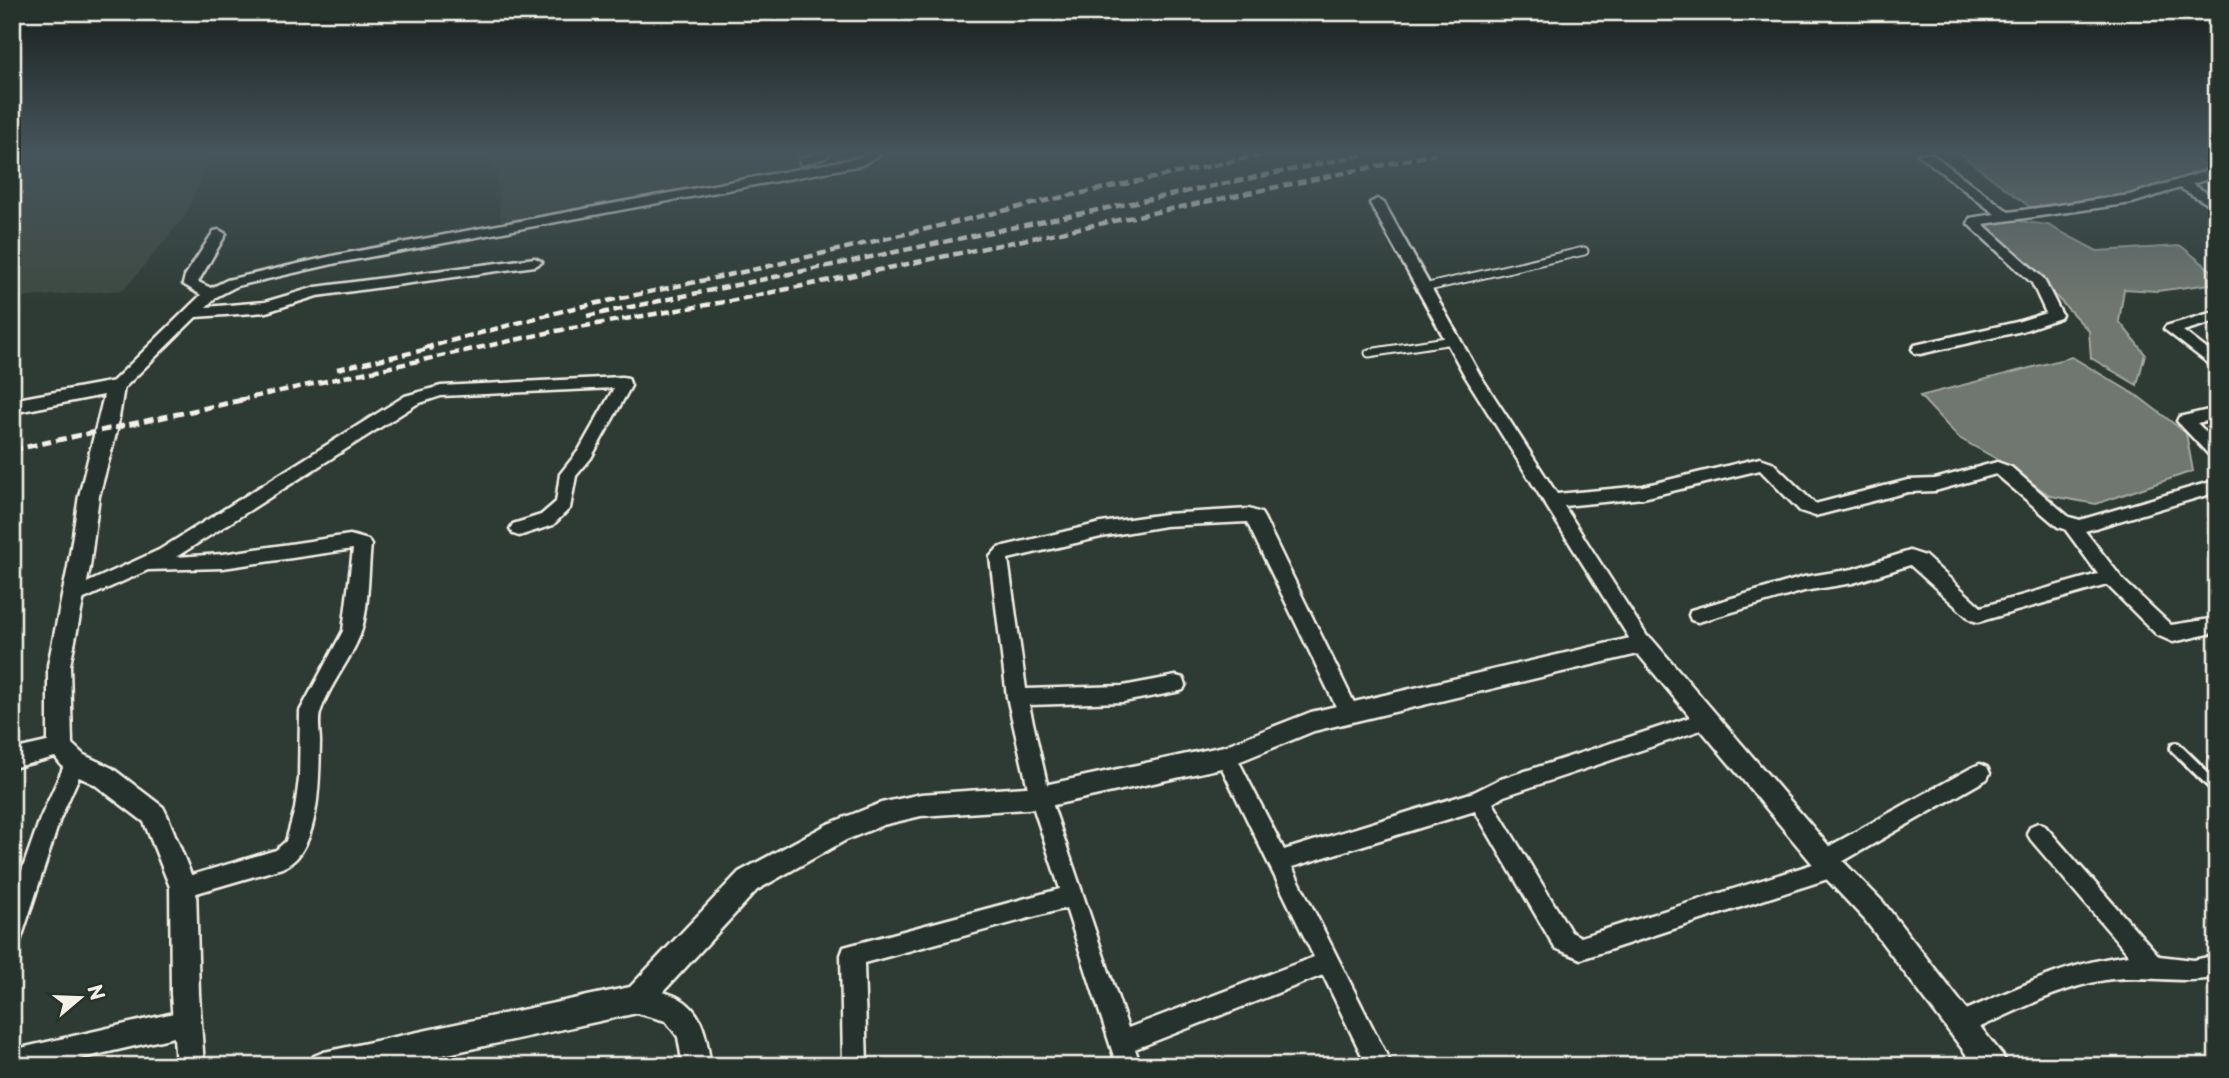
<svg xmlns="http://www.w3.org/2000/svg" width="2229" height="1078" viewBox="0 0 2229 1078" font-family="'Playpen Sans',sans-serif">
	<style>
		.built { fill: #3c4841 }
		.water { fill: #6f7770; stroke: #a4a8a0; stroke-width: 2 }
		.lines { fill: none; stroke-linecap: round; stroke-linejoin: round }
		.service-far1-casing { stroke: #f4f1e8; stroke-width: 11 }
		.service-casing { stroke: #f4f1e8; stroke-width: 16 }
		.minor-casing { stroke: #f4f1e8; stroke-width: 5 }
		.tertiary-casing { stroke: #f4f1e8; stroke-width: 5 }
		.service-far1 { stroke: #26332d; stroke-width: 7 }
		.service { stroke: #26332d; stroke-width: 10 }
		.minor { fill: #26332d; fill-rule: evenodd }
		.tertiary { fill: #26332d; fill-rule: evenodd }
		.rail-far1 { stroke: #f4f1e8; stroke-width: 4.5; stroke-dasharray: 9 4.5; stroke-linecap: butt }
		.rail { stroke: #f4f1e8; stroke-width: 5; stroke-dasharray: 10 5; stroke-linecap: butt }
	</style>
	<rect width="100%" height="100%" fill="#2e3b34"/>
	<filter id="ink" filterUnits="userSpaceOnUse"><feTurbulence type="fractalNoise" baseFrequency=".0143" numOctaves="2"/><feDisplacementMap in="SourceGraphic" scale="14" xChannelSelector="R" yChannelSelector="G"/><feConvolveMatrix kernelMatrix="1 2 1 2 8 2 1 2 1" color-interpolation-filters="sRGB"/></filter>
	<g filter="url(#ink)">
		<!-- built -->
		<path class="built" d="M 12,154 L 212,154 L 186,215 L 124,290 L 12,298 Z
			M 481,154 L 861,154 L 858,157 L 501,223 L 496,171 Z"/>
		<!-- water -->
		<path class="water" d="M 1960,154 L 2188,154 L 2209,167 L 2146,191 L 2035,211 Z
			M 2012,220 L 2048,225 L 2097,251 L 2181,246 L 2217,275 L 2217,283 L 2157,291 L 2124,289 L 2119,321 L 2145,354 L 2137,385 L 2091,358 L 2089,331 L 2034,273 L 1983,226 Z
			M 2072,357 L 2139,397 L 2186,433 L 2193,471 L 2096,504 L 2051,496 L 1995,458 L 1959,438 L 1920,396 Z"/>
		<g class="lines">
			<defs>
				<path id="service-far1" d="M 803,161 L 825,154
					M 1424,288 L 1584,251
					M 1369,353 L 1453,340"/>
				<path id="service" d="M 2176,748 L 2217,788"/>
				<path id="minor" d="M 865,154 L 880,154 L 862,165 L 337,263 L 237,286 L 216,297 L 206,307 L 265,302 L 316,287 L 535,258 L 542,262 L 535,266 L 317,296 L 266,312 L 196,317 L 121,391 L 115,392 L 107,387 L 201,295 L 183,284 L 185,276 L 214,231 L 219,230 L 226,234 L 198,282 L 211,288 L 227,280 L 337,255 L 858,158 Z
					M 1918,154 L 1932,154 L 2009,212 L 2130,195 L 2217,168 L 2217,176 L 2192,184 L 2217,199 L 2217,209 L 2180,188 L 2132,203 L 1983,224 L 2043,278 L 2062,315 L 2060,318 L 2022,331 L 1920,354 L 1915,353 L 1912,349 L 1915,345 L 2017,322 L 2046,313 L 2032,283 L 1968,224 L 1970,218 L 1995,214 Z
					M 1377,199 L 1384,203 L 1480,375 L 1557,494 L 1643,486 L 1760,458 L 1772,462 L 1815,504 L 1908,480 L 1935,479 L 1997,462 L 2011,467 L 2069,517 L 2080,520 L 2217,480 L 2217,492 L 2085,531 L 2124,581 L 2171,625 L 2217,618 L 2217,632 L 2173,642 L 2157,635 L 2107,585 L 1978,622 L 1971,620 L 1910,565 L 1853,583 L 1804,591 L 1698,622 L 1691,620 L 1689,615 L 1691,610 L 1698,608 L 1804,577 L 1853,569 L 1910,551 L 1925,556 L 1981,607 L 2098,574 L 2065,529 L 2058,527 L 1996,474 L 1935,491 L 1908,492 L 1815,516 L 1800,511 L 1760,470 L 1643,498 L 1564,506 L 1652,644 L 1650,649 L 1643,652 L 1636,649 L 1465,376 L 1370,203 Z
					M 2217,311 L 2217,321 L 2183,331 L 2217,357 L 2217,370 L 2164,329 L 2166,326 Z
					M 622,377 L 628,378 L 631,386 L 591,458 L 576,476 L 570,508 L 553,525 L 519,536 L 513,534 L 510,529 L 513,524 L 541,515 L 556,502 L 560,474 L 579,450 L 614,388 L 441,396 L 417,404 L 176,557 L 223,554 L 350,535 L 368,540 L 371,545 C 368,571 369,611 360,635 C 350,661 330,684 321,710 C 317,719 320,733 320,742 C 319,777 321,853 282,868 L 183,897 L 175,894 L 172,887 L 175,880 L 276,850 L 286,841 L 295,809 L 299,779 L 300,711 L 343,631 L 353,549 L 223,568 L 148,570 L 73,604 L 67,602 L 64,597 L 67,592 L 159,550 L 405,396 L 441,386 Z
					M 2217,408 L 2217,419 L 2197,423 L 2217,443 L 2217,459 L 2211,457 L 2177,421 L 2179,417 Z
					M 1249,509 L 1261,513 L 1264,518 L 1359,713 L 1356,719 L 1349,721 L 1342,719 L 1247,522 L 1165,526 L 1101,537 L 1008,559 L 1026,689 L 1123,686 L 1176,676 L 1183,678 L 1186,684 L 1183,690 L 1176,692 L 1123,702 L 1029,705 L 1050,797 L 1128,1028 L 1314,957 L 1216,756 L 1219,750 L 1226,747 L 1233,750 L 1284,850 L 1474,792 L 1498,780 L 1706,712 L 1713,714 L 1716,720 L 1713,726 L 1504,796 L 1493,803 L 1571,932 L 1581,937 L 1816,863 L 1817,853 L 1973,767 L 1980,764 L 1987,767 L 1990,773 L 1987,779 L 1840,863 L 1843,868 L 1840,875 L 1581,959 L 1555,948 L 1475,811 L 1292,867 L 1392,1066 L 1367,1066 L 1323,975 L 1135,1049 L 1141,1066 L 1117,1066 L 1066,908 L 864,963 L 867,1066 L 843,1066 L 841,955 L 844,947 L 1060,889 L 1030,797 L 1007,697 L 990,557 L 998,548 L 1004,546 L 1101,523 L 1165,514 Z
					M 60,739 L 67,742 L 70,748 L 67,754 L 12,768 L 12,750 Z
					M 75,754 L 82,757 L 85,763 L 60,819 L 23,933 L 20,941 L 12,944 L 12,899 L 40,819 L 68,757 Z
					M 2038,823 L 2045,826 L 2159,956 L 2194,960 L 2217,955 L 2217,977 C 2179,985 2144,974 2105,980 C 2055,988 2006,1017 1960,1036 L 1952,1032 L 1948,1024 L 1952,1016 C 2009,992 2066,962 2129,955 L 2031,840 L 2027,833 L 2031,826 Z
					M 187,1010 L 195,1014 L 199,1022 L 195,1030 L 187,1034 L 48,1066 L 12,1066 L 12,1050 Z"/>
				<path id="tertiary" d="M 115,381 L 122,383 L 124,387 L 117,430 L 99,496 L 90,567 L 70,665 L 72,744 L 84,755 L 112,768 L 163,807 L 167,815 L 196,887 L 199,994 L 204,1066 L 176,1066 L 171,994 L 170,887 L 144,822 L 94,784 L 66,771 L 48,748 L 48,665 L 68,567 L 79,496 L 104,395 L 12,413 L 12,400 Z
					M 1643,635 L 1651,638 L 1834,852 L 1883,902 L 2003,1056 L 2007,1066 L 1975,1066 L 1865,920 L 1816,868 L 1638,654 L 1314,731 L 1226,767 L 1040,808 L 921,816 L 883,825 L 846,840 L 757,890 L 663,992 C 702,1002 705,1030 711,1066 L 683,1066 L 678,1037 L 666,1021 L 637,1013 L 392,1066 L 310,1066 L 314,1056 L 324,1052 L 630,987 L 739,872 L 828,824 L 881,803 L 921,794 L 1040,786 L 1224,746 L 1311,712 Z"/>
			</defs>
			<!-- service-far1 casing -->
			<use href="#service-far1" class="service-far1-casing"/>
			<!-- service casing -->
			<use href="#service" class="service-casing"/>
			<!-- minor casing -->
			<use href="#minor" class="minor-casing"/>
			<!-- tertiary casing -->
			<use href="#tertiary" class="tertiary-casing"/>
			<!-- service-far1 -->
			<use href="#service-far1" class="service-far1"/>
			<!-- service -->
			<use href="#service" class="service"/>
			<!-- minor -->
			<use href="#minor" class="minor"/>
			<!-- tertiary -->
			<use href="#tertiary" class="tertiary"/>
			<!-- rail-far1 -->
			<path class="rail-far1" d="M 587,316 L 1367,154
				M 424,348 L 570,309 L 761,268 L 1049,200 L 1266,154
				M 337,369 L 433,348
				M 239,400 L 556,331 L 730,301 L 1435,154"/>
			<!-- rail -->
			<path class="rail" d="M 12,450 L 247,399"/>
		</g>
	</g>
	<!-- sky -->
	<linearGradient id="sky" x2="0" y2="1"><stop stop-color="#19201d"/><stop offset="0.5" stop-color="#46555c"/><stop offset="1" stop-color="#46555c" stop-opacity="0"/></linearGradient>
	<rect width="2229" height="305" fill="url(#sky)"/>
	<!-- margin -->
	<rect width="2229" height="1078" fill="none" stroke="#26332d" stroke-width="42"/>
	<rect x="21" y="21" width="2187" height="1036" fill="none" stroke="#f4f1e8" stroke-width="2.5" filter="url(#ink)"/>
	<!-- north arrow -->
	<g transform="translate(80 998) rotate(71)" stroke="#26332d" stroke-width="5" paint-order="stroke">
	<path d="M0-5L12 26L0 18L-12 26Z" fill="#f4f1e8"/>
	<text y="-10" font-size="19" font-weight="bold" text-anchor="middle" fill="#f4f1e8">N</text>
	</g>
</svg>
